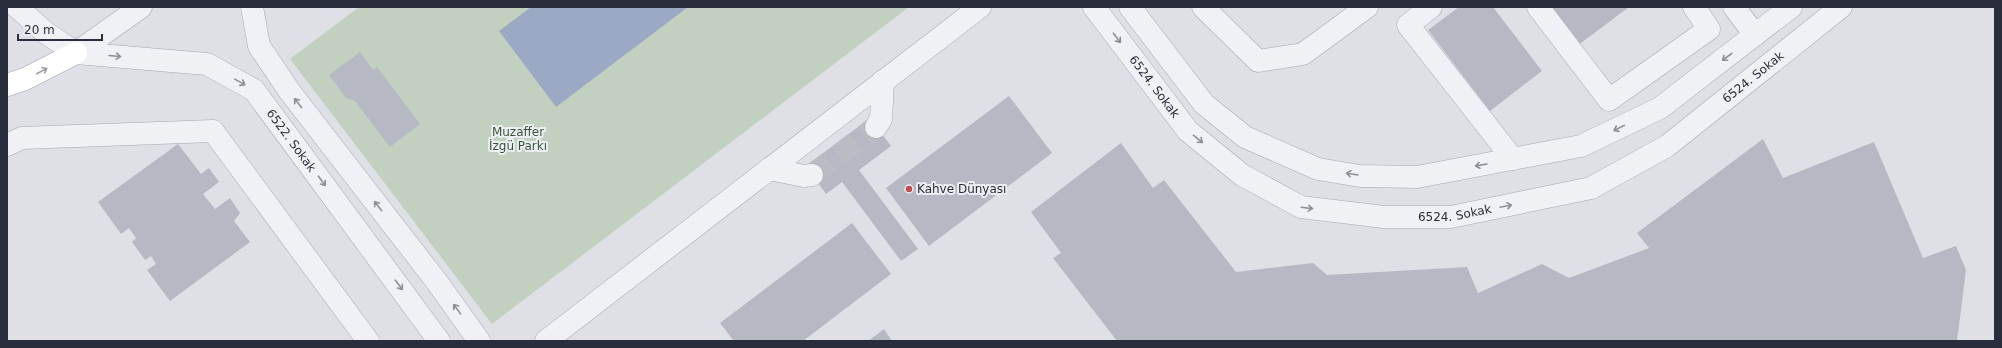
<svg xmlns="http://www.w3.org/2000/svg" width="2002" height="348" viewBox="0 0 2002 348" font-family="'DejaVu Sans',sans-serif">
	<style>
		.green { fill: #c2d0c0 }
		.water { fill: #9ca9c4 }
		.building { fill: #b6b9c3 }
		.lines { fill: none; stroke-linecap: round; stroke-linejoin: round }
		.minor-tunnel { stroke: #babcc4; stroke-width: 22; stroke-dasharray: 22 11; stroke-linecap: butt }
		.minor-casing { stroke: #a4a7b0; stroke-width: 23 }
		.major-casing { stroke: #9fa3b1; stroke-width: 23 }
		.minor { stroke: #f0f1f5; stroke-width: 22 }
		.major { stroke: #fff; stroke-width: 22 }
		.oneway { stroke: #8c8f98 }
		.oneway2 { stroke: #9fa0a7 }
		.poi-dot { fill: #c24d4d; stroke: #edeff4; stroke-width: 1.5 }
		.labels { text-anchor: middle; stroke-width: 4; stroke-linejoin: round; paint-order: stroke }
		.street-label { font-size: 12px; fill: #292d3c; stroke: #edeff4 }
		.park-label { font-size: 12px; fill: #385637; stroke: #edeff4 }
		.poi-label { font-size: 12px; fill: #292d3c; stroke: #edeff4; text-anchor: start }
	</style>
	<rect width="100%" height="100%" fill="#dee0e6"/>
	<!-- green -->
	<path class="green" d="M 359,7 L 909,7 L 492,324 L 290,59 Z"/>
	<!-- water -->
	<path class="water" d="M 531,7 L 688,7 L 556,107 L 499,31 Z"/>
	<!-- building -->
	<path class="building" d="M 1459,7 L 1493,7 L 1542,71 L 1490,111 L 1428,30 Z
		M 1548,7 L 1629,7 L 1577,46 Z
		M 360,52 L 373,70 L 377,67 L 420,124 L 390,147 L 355,101 L 346,98 L 329,75 Z
		M 1009,96 L 1052,153 L 929,246 L 886,188 Z
		M 870,118 L 891,146 L 859,170 L 918,249 L 901,261 L 842,182 L 826,194 L 806,166 Z
		M 1763,139 L 1783,178 L 1874,142 L 1923,258 L 1956,246 L 1966,270 L 1957,341 L 1117,341 L 1053,258 L 1061,253 L 1031,212 L 1121,143 L 1153,188 L 1164,180 L 1236,272 L 1313,263 L 1327,275 L 1467,267 L 1478,293 L 1542,264 L 1569,278 L 1649,248 L 1637,233 Z
		M 178,144 L 201,174 L 209,168 L 219,182 L 203,194 L 215,209 L 230,198 L 240,213 L 234,221 L 250,242 L 170,301 L 147,270 L 156,264 L 151,256 L 145,260 L 132,242 L 136,238 L 129,228 L 121,234 L 98,202 Z
		M 852,223 L 891,274 L 803,341 L 734,341 L 720,323 Z
		M 884,329 L 892,341 L 868,341 Z"/>
	<g class="lines">
		<!-- minor-tunnel -->
		<path class="minor-tunnel" d="M 812,175 L 876,127"/>
		<defs>
			<g id="minor">
				<path id="s1" d="M 17,7 L 46,33 L 76,53 L 207,64 L 254,90 L 439,341"/>
				<path d="M 252,7 L 259,46 L 290,92 L 437,282 L 479,341"/>
				<path id="s2" d="M 1094,7 L 1188,131 L 1242,175 L 1301,207 L 1384,217 L 1451,217 L 1591,188 L 1667,146 L 1841,7"/>
				<path d="M 1130,7 L 1204,104 L 1245,137 L 1318,169 L 1360,176 L 1417,177 L 1581,146 L 1660,108 L 1791,7"/>
				<path d="M 1203,7 L 1258,61 L 1303,54 L 1367,7"/>
				<path d="M 1431,7 L 1408,25 L 1513,159"/>
				<path d="M 1538,7 L 1609,100 L 1709,29 L 1694,7"/>
				<path d="M 1734,7 L 1755,35"/>
				<path d="M 76,53 L 141,7"/>
				<path d="M 876,127 L 881,119 L 883,81"/>
				<path d="M 7,145 L 22,138 L 213,131 L 368,341"/>
				<path d="M 769,169 L 804,176 L 812,175"/>
				<path d="M 546,341 L 980,7"/>
			</g>
			<path id="major" d="M 7,85 L 25,79 L 76,53"/>
		</defs>
		<!-- minor casing -->
		<use href="#minor" class="minor-casing"/>
		<!-- major casing -->
		<use href="#major" class="major-casing"/>
		<!-- minor -->
		<use href="#minor" class="minor"/>
		<!-- major -->
		<use href="#major" class="major"/>
	</g>
	<!-- one-way arrows -->
	<defs><path id="oneway-shaft" d="M-6 0H5M1.5-3L5.5 0L1.5 3" fill="none" stroke-width="1.6" stroke-linecap="round" stroke-linejoin="round"/></defs>
	<g class="oneway">
		<use href="#oneway-shaft" transform="translate(1117 38) rotate(53)"/>
		<use href="#oneway-shaft" transform="translate(115 56) rotate(5)"/>
		<use href="#oneway-shaft" transform="translate(1727 57) rotate(143)"/>
		<use href="#oneway-shaft" transform="translate(240 82) rotate(29)"/>
		<use href="#oneway-shaft" transform="translate(298 103) rotate(-128)"/>
		<use href="#oneway-shaft" transform="translate(1619 128) rotate(154)"/>
		<use href="#oneway-shaft" transform="translate(1198 139) rotate(39)"/>
		<use href="#oneway-shaft" transform="translate(1481 165) rotate(170)"/>
		<use href="#oneway-shaft" transform="translate(1352 174) rotate(-171)"/>
		<use href="#oneway-shaft" transform="translate(322 181) rotate(53)"/>
		<use href="#oneway-shaft" transform="translate(378 206) rotate(-128)"/>
		<use href="#oneway-shaft" transform="translate(1506 206) rotate(-12)"/>
		<use href="#oneway-shaft" transform="translate(1307 208) rotate(7)"/>
		<use href="#oneway-shaft" transform="translate(399 285) rotate(53)"/>
		<use href="#oneway-shaft" transform="translate(457 309) rotate(-126)"/>
	</g>
	<use class="oneway2" href="#oneway-shaft" transform="translate(42 71) rotate(-28)"/>
	<!-- markers -->
	<circle class="poi-dot" cx="909" cy="189" r="4"/>
	<g class="labels">
		<!-- street labels -->
		<g class="street-label">
			<text dy="4" stroke="none"><textPath href="#s2" startOffset="783">6524. Sokak</textPath></text>
			<text dy="4" stroke="none"><textPath href="#s2" startOffset="100">6524. Sokak</textPath></text>
			<text dy="4" stroke="none"><textPath href="#s1" startOffset="323">6522. Sokak</textPath></text>
			<text dy="4" stroke="none"><textPath href="#s2" startOffset="447">6524. Sokak</textPath></text>
		</g>
		<!-- park labels -->
		<g class="park-label">
			<text x="518" y="136">Muzaffer<tspan x="518" dy="14">İzgü Parkı</tspan></text>
		</g>
		<!-- poi labels -->
		<g class="poi-label">
			<text x="917" y="193">Kahve Dünyası</text>
		</g>
	</g>
	<!-- border -->
	<rect width="2002" height="348" fill="none" stroke="#292d3c" stroke-width="16"/>
	<!-- scale -->
	<path d="M18 34v6h84v-6" fill="none" stroke="#292d3c" stroke-width="2"/>
	<text x="24" y="34" font-size="12" fill="#292d3c" stroke="#edeff4" stroke-width="3" paint-order="stroke">20 m</text>
</svg>
